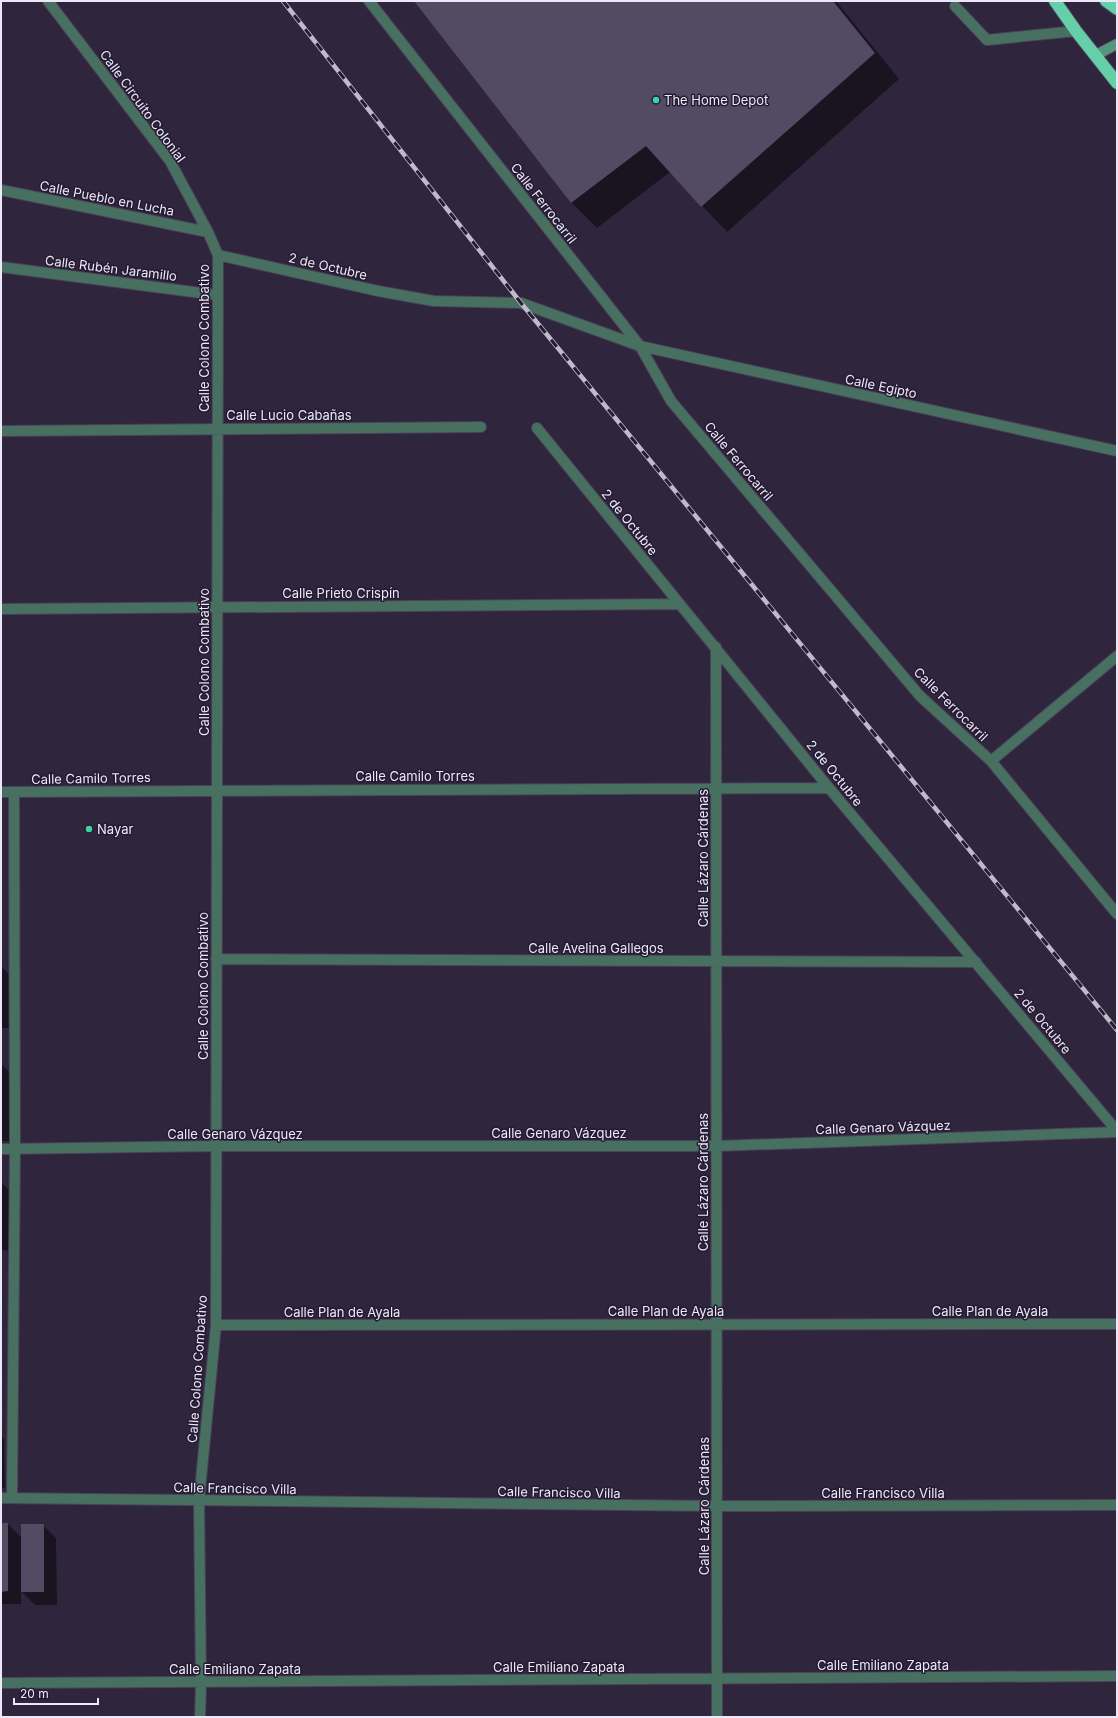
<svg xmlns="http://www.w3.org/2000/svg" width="1118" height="1718" viewBox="0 0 1118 1718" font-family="Inter,sans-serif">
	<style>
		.shadow { fill: #0007 }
		.building { fill: #534a63 }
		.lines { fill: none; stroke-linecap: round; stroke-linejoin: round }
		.lane-casing { stroke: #4a4157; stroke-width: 12 }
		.street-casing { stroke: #4a4157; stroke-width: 12 }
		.secondary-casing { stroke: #4a4157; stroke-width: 12 }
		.highway-casing { stroke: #4a4157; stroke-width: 14 }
		.lane { stroke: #487060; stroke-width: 10 }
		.street { stroke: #487060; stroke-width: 10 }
		.secondary { stroke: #55977e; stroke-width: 10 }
		.highway { stroke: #65cfa9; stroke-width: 12 }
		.rail-casing { stroke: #c0bacb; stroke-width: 4.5 }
		.rail { stroke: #251c33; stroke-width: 3; stroke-dasharray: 9; stroke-linecap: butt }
		.poi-dot { fill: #3bd4a4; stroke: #251c33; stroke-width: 1.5 }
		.labels { text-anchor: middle; stroke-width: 3; stroke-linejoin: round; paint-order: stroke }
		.poi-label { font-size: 13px; fill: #ede8f7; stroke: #251c33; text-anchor: start }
		.street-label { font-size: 13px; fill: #ede8f7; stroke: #251c33 }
	</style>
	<rect width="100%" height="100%" fill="#2f263d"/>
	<!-- shadow -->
	<path class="shadow" d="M 415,1 L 836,1 L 899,79 L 727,232 L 670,172 L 597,228 L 572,203 Z
		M 1,905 L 2,926 L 1,930 Z
		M 1,966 L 12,977 L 12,1028 L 1,1028 Z
		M 1,1064 L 20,1082 L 21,1141 L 1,1141 Z
		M 1,1182 L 13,1194 L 12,1251 L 1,1250 Z
		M 1,1435 L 4,1439 L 5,1488 L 1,1488 Z
		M 1,1524 L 8,1524 L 22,1538 L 43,1525 L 56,1538 L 57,1605 L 35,1605 L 21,1591 L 21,1604 L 1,1604 Z"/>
	<!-- building -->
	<path class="building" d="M 414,1 L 833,1 L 875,53 L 701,207 L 646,146 L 571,203 Z
		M 1,1523 L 8,1523 L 8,1591 L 1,1592 Z
		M 21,1524 L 44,1524 L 44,1592 L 21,1592 Z"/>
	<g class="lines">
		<defs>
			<path id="lane" d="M 955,6 L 987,40 L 1076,31"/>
			<path id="street" d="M 48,1 L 170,161 L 208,232 L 218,255 L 216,1325 L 199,1500 L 201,1683 L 200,1717
				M 369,1 L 640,346 L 671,401 L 920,696 L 991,761 L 1117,914
				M 1,190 L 208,232
				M 218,255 L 378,291 L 434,301 L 521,303 L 640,346 L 1117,451
				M 1,267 L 217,295
				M 537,428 L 829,788 L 1117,1131
				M 1,431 L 481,427
				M 1,609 L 680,604
				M 716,647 L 717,1717
				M 991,761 L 1117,656
				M 1,792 L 829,788
				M 216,959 L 976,962
				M 1,1149 L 216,1146 L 716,1146 L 1117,1132
				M 216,1325 L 1117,1324
				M 1,1498 L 717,1506 L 1117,1505
				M 12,1498 L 15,1149 L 14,792
				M 1,1683 L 1117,1676"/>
			<path id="secondary" d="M 1096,55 L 1117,44"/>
			<path id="highway" d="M 1055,1 L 1076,31 L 1117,83
				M 1106,1 L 1117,9"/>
		</defs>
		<!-- lane casing -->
		<use href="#lane" class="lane-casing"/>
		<!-- street casing -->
		<use href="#street" class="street-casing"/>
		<!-- secondary casing -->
		<use href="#secondary" class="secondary-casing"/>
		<!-- highway casing -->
		<use href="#highway" class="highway-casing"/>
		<!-- lane -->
		<use href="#lane" class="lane"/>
		<!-- street -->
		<use href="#street" class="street"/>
		<!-- secondary -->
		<use href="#secondary" class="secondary"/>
		<!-- highway -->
		<use href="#highway" class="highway"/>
		<defs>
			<path id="rail" d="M 283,1 L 521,303 L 1117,1030"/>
		</defs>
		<!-- rail casing -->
		<use href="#rail" class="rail-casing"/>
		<!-- rail -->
		<use href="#rail" class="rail"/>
	</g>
	<!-- markers -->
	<g class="poi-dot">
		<circle cx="656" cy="100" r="4"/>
		<circle cx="89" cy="829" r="4"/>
	</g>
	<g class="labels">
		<!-- poi labels -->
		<g class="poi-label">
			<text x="664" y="105">The Home Depot</text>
			<text x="97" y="834">Nayar</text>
		</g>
		<!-- street labels -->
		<g class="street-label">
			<text transform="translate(143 106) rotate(54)" y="5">Calle Circuito Colonial</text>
			<text transform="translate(107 198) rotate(11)" y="5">Calle Pueblo en Lucha</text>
			<text transform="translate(544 203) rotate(52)" y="5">Calle Ferrocarril</text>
			<text transform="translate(328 266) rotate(13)" y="5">2 de Octubre</text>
			<text transform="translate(111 268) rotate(7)" y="5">Calle Rubén Jaramillo</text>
			<text transform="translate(204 338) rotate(-90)" y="5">Calle Colono Combativo</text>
			<text transform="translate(881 386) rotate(12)" y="5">Calle Egipto</text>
			<text x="289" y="420">Calle Lucio Cabañas</text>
			<text transform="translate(739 461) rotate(50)" y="5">Calle Ferrocarril</text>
			<text transform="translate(630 522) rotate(51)" y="5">2 de Octubre</text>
			<text x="341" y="598">Calle Prieto Crispín</text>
			<text transform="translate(204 662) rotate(-90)" y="5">Calle Colono Combativo</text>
			<text transform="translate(951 704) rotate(45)" y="5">Calle Ferrocarril</text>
			<text transform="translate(835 773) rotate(51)" y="5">2 de Octubre</text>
			<text x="415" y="781">Calle Camilo Torres</text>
			<text transform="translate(91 778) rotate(-1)" y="5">Calle Camilo Torres</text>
			<text transform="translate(703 858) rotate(-90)" y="5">Calle Lázaro Cárdenas</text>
			<text x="596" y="953">Calle Avelina Gallegos</text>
			<text transform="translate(203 986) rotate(-90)" y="5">Calle Colono Combativo</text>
			<text transform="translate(1043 1021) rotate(50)" y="5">2 de Octubre</text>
			<text transform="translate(883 1127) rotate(-2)" y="5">Calle Genaro Vázquez</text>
			<text x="559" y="1138">Calle Genaro Vázquez</text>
			<text x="235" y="1139">Calle Genaro Vázquez</text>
			<text transform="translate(703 1182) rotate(-90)" y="5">Calle Lázaro Cárdenas</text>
			<text x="666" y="1316">Calle Plan de Ayala</text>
			<text x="990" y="1316">Calle Plan de Ayala</text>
			<text x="342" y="1317">Calle Plan de Ayala</text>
			<text transform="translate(197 1369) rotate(-86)" y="5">Calle Colono Combativo</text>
			<text transform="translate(235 1488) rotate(1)" y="5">Calle Francisco Villa</text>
			<text transform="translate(559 1492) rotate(1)" y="5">Calle Francisco Villa</text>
			<text x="883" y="1498">Calle Francisco Villa</text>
			<text transform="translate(704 1506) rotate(-90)" y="5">Calle Lázaro Cárdenas</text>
			<text x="883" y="1670">Calle Emiliano Zapata</text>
			<text x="559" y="1672">Calle Emiliano Zapata</text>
			<text x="235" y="1674">Calle Emiliano Zapata</text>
		</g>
	</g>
	<!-- border -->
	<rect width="1118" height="1718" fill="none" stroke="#ede8f7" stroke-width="4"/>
	<!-- scale -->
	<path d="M14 1698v6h84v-6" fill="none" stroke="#ede8f7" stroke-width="2"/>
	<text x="20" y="1698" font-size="12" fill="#ede8f7" stroke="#251c33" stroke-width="3" paint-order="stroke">20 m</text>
</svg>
